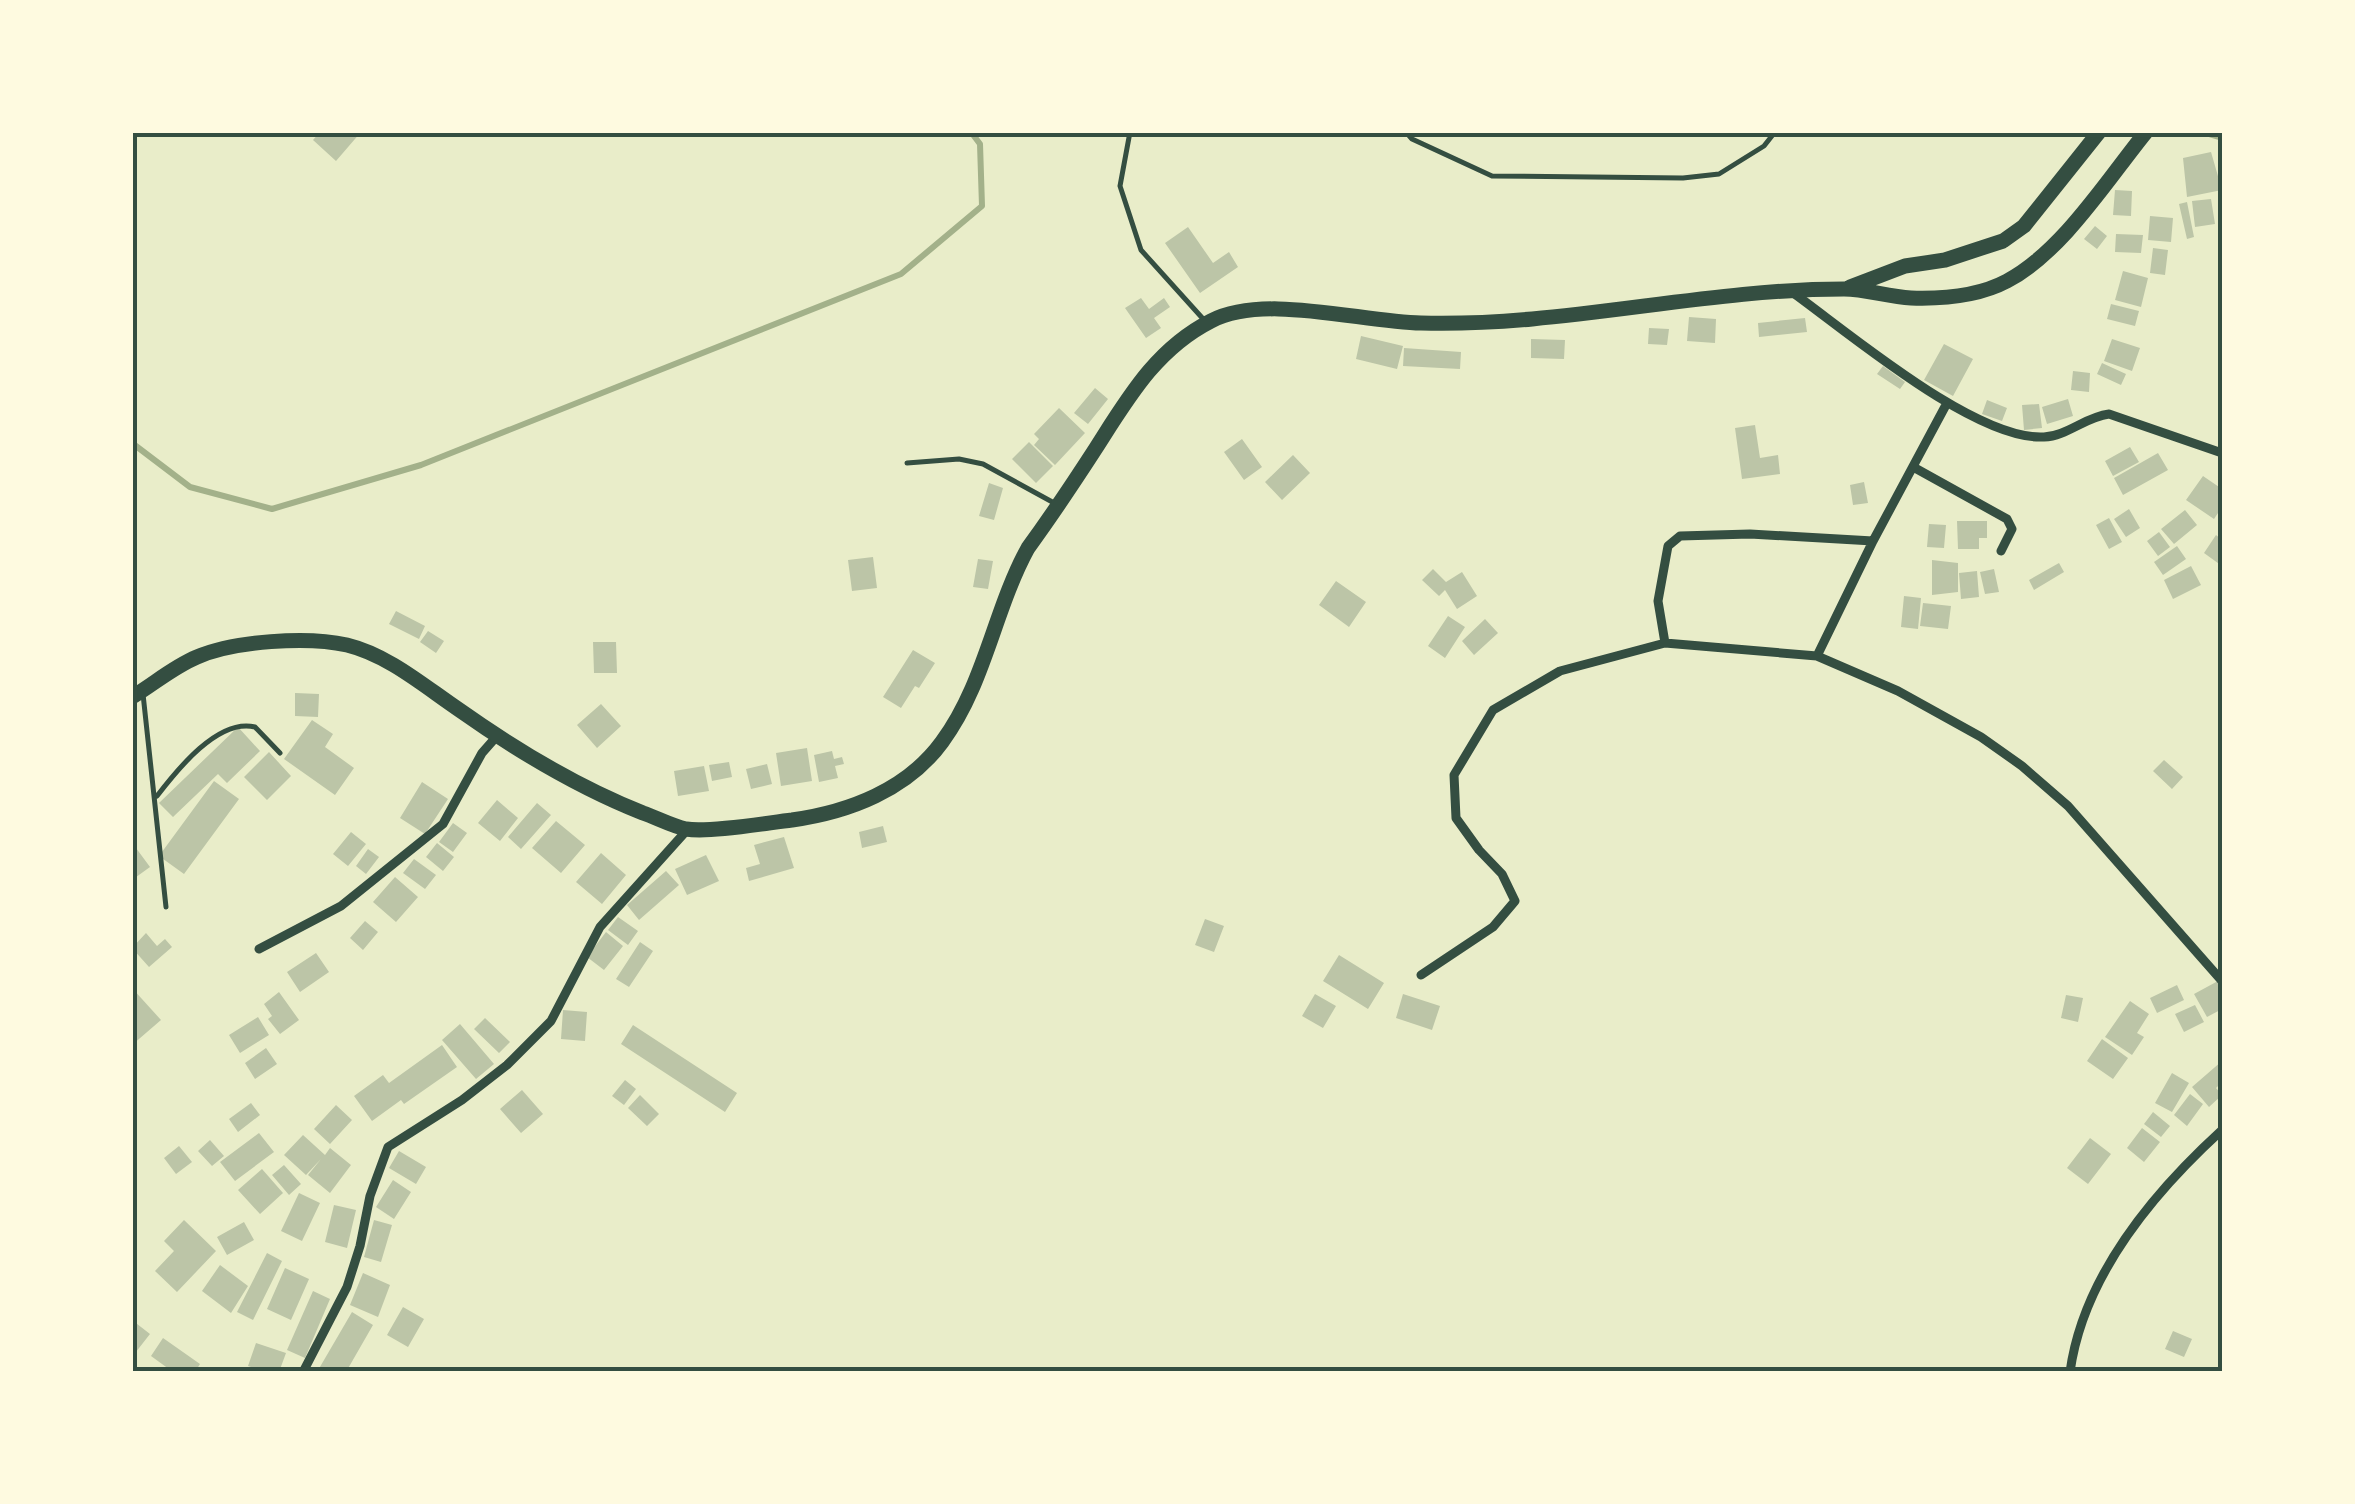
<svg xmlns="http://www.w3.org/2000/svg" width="2355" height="1504" viewBox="0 0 2355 1504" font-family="'Varela Round',sans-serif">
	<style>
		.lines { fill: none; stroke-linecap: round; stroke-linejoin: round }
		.stream { stroke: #a3b18a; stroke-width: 6 }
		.building { fill: #bcc5a7 }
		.service { stroke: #344e41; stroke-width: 5 }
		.minor { stroke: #344e41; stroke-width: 9 }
		.trunk { stroke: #344e41; stroke-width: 15 }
		.neatline { fill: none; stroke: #344e41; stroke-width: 4 }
	</style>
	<rect width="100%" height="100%" fill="#e9edc9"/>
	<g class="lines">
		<!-- stream -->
		<path class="stream" d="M 2202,132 L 2222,138
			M 132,443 L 190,487 L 272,509 L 421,465 L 901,274 L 982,206 L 980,144 L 971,132"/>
	</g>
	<!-- building -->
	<path class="building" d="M 320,132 L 361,132 L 336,161 L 313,140 Z
		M 2211,152 L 2222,190 L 2187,197 L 2183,158 Z
		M 2115,190 L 2132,191 L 2131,216 L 2113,215 Z
		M 2211,199 L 2215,224 L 2195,227 L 2192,201 Z
		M 2187,202 L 2194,237 L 2187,239 L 2179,204 Z
		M 2150,216 L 2173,218 L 2171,242 L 2148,240 Z
		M 2095,226 L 2107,236 L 2097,249 L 2084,239 Z
		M 1188,227 L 1213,263 L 1229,252 L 1238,267 L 1200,293 L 1165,243 Z
		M 2116,234 L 2143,235 L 2141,253 L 2115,252 Z
		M 2153,248 L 2168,250 L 2165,275 L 2150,273 Z
		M 2123,271 L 2148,278 L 2141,307 L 2115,300 Z
		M 1141,298 L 1149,309 L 1164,298 L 1170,307 L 1154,318 L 1161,328 L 1146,338 L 1125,308 Z
		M 2111,304 L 2139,311 L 2135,326 L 2107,319 Z
		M 1689,317 L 1716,319 L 1715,343 L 1687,341 Z
		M 1805,318 L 1807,332 L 1759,337 L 1758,323 Z
		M 1649,328 L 1669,329 L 1667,345 L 1648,344 Z
		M 1361,336 L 1403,346 L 1397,369 L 1356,359 Z
		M 1531,339 L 1565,340 L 1564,359 L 1531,358 Z
		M 2112,339 L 2140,348 L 2132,371 L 2104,361 Z
		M 1944,344 L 1973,359 L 1953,396 L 1924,380 Z
		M 1404,348 L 1461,352 L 1460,369 L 1403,366 Z
		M 2102,363 L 2126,374 L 2121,385 L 2097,374 Z
		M 1883,366 L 1905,382 L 1900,389 L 1877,374 Z
		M 2073,371 L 2090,373 L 2089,392 L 2071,390 Z
		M 1095,388 L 1108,399 L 1088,424 L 1074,413 Z
		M 2068,399 L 2073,416 L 2047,424 L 2042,407 Z
		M 1987,400 L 2007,408 L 2002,421 L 1982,414 Z
		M 2039,404 L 2042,428 L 2024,430 L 2022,405 Z
		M 1059,408 L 1085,433 L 1055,465 L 1034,445 L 1039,439 L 1034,434 Z
		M 1755,425 L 1760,458 L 1778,455 L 1780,474 L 1742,479 L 1735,428 Z
		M 1242,439 L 1262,467 L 1244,480 L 1224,452 Z
		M 1029,442 L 1053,466 L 1036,483 L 1012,459 Z
		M 2130,447 L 2139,462 L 2113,476 L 2105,461 Z
		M 2158,453 L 2168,470 L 2123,495 L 2114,478 Z
		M 1293,455 L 1310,473 L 1282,500 L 1265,482 Z
		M 2203,476 L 2222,489 L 2222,507 L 2214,519 L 2186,500 Z
		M 1864,482 L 1868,503 L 1853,505 L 1850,485 Z
		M 989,483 L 1003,488 L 994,520 L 979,516 Z
		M 2129,509 L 2140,528 L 2126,537 L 2114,519 Z
		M 2185,510 L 2197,525 L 2174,544 L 2161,529 Z
		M 2109,518 L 2122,542 L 2109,549 L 2096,525 Z
		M 1957,521 L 1987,521 L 1987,538 L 1979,538 L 1979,549 L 1958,549 Z
		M 1929,524 L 1946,525 L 1944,548 L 1927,547 Z
		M 2159,532 L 2170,547 L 2158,556 L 2147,541 Z
		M 2216,535 L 2222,540 L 2222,566 L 2204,553 Z
		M 2177,546 L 2186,559 L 2163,575 L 2154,562 Z
		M 873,557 L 877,588 L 852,591 L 848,560 Z
		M 978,559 L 993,561 L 988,589 L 973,587 Z
		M 1932,560 L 1958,563 L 1958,592 L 1932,595 Z
		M 2059,563 L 2064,572 L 2034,590 L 2029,580 Z
		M 2191,566 L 2201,585 L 2173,599 L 2164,580 Z
		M 1433,569 L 1446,582 L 1462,572 L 1477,596 L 1457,609 L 1445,590 L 1439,596 L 1422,580 Z
		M 1994,569 L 1999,592 L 1985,594 L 1980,572 Z
		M 1977,571 L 1979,597 L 1961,599 L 1959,573 Z
		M 1336,581 L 1366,602 L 1349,627 L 1319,605 Z
		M 1904,596 L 1921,598 L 1918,629 L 1901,627 Z
		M 1923,603 L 1951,606 L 1948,629 L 1920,626 Z
		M 396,611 L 425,626 L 419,639 L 389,624 Z
		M 1448,616 L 1465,627 L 1445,658 L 1428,646 Z
		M 1485,619 L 1498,633 L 1474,655 L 1462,641 Z
		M 428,631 L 444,641 L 436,653 L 420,642 Z
		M 593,642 L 616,642 L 617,673 L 594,673 Z
		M 913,650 L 935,663 L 919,688 L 915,686 L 901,708 L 883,697 Z
		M 295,693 L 319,694 L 318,717 L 295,716 Z
		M 601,704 L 621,726 L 597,748 L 577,725 Z
		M 312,720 L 333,734 L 325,747 L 354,768 L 335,795 L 284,759 Z
		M 238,727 L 260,751 L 227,783 L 218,774 L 173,817 L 159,803 Z
		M 807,748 L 812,781 L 781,786 L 776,753 Z
		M 832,751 L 834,759 L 842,757 L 844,764 L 835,766 L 838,778 L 819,782 L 814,755 Z
		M 269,752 L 291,776 L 267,800 L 244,777 Z
		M 2164,760 L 2183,777 L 2172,789 L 2153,771 Z
		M 729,762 L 732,777 L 712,781 L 709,765 Z
		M 767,764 L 772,784 L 751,789 L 746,769 Z
		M 704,766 L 709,791 L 678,796 L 674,771 Z
		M 214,781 L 239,799 L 184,874 L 159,856 Z
		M 422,782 L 448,799 L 425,834 L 400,818 Z
		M 497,800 L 518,818 L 500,841 L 478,823 Z
		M 537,803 L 551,815 L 521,849 L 508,837 Z
		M 556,821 L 585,845 L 561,873 L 532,848 Z
		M 453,823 L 467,833 L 453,852 L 439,842 Z
		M 883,826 L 887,842 L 862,848 L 859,832 Z
		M 351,832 L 366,844 L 348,866 L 333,854 Z
		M 784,837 L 794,868 L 749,881 L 746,868 L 760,864 L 754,845 Z
		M 437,843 L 454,857 L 443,871 L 426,857 Z
		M 136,848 L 150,867 L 132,880 L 132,850 Z
		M 368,849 L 379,857 L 366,874 L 356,866 Z
		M 601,853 L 626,875 L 602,904 L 576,882 Z
		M 706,855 L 719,881 L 687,895 L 675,869 Z
		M 414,859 L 436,875 L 425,889 L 403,873 Z
		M 666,871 L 679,885 L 639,920 L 627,905 Z
		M 395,877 L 418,897 L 396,922 L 373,902 Z
		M 618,917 L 638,931 L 628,945 L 608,930 Z
		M 1205,919 L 1224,926 L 1214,952 L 1195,945 Z
		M 365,921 L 378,932 L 363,950 L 350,938 Z
		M 606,932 L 623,946 L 604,970 L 587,957 Z
		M 146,933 L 157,946 L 165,939 L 172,947 L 149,967 L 132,948 Z
		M 640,942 L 653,951 L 629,987 L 616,979 Z
		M 316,953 L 329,972 L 300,992 L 287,972 Z
		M 1339,955 L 1384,983 L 1368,1009 L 1323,981 Z
		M 2218,981 L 2222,990 L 2222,1009 L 2207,1017 L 2194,994 Z
		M 2177,985 L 2184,1000 L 2157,1013 L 2150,998 Z
		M 132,988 L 161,1020 L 132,1045 Z
		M 279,992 L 299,1020 L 280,1034 L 268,1019 L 272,1016 L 264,1004 Z
		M 1315,994 L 1336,1006 L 1323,1028 L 1302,1016 Z
		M 1403,994 L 1440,1006 L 1432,1030 L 1396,1018 Z
		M 2066,995 L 2083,998 L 2078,1022 L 2061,1018 Z
		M 2130,1001 L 2149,1014 L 2137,1033 L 2144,1037 L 2132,1055 L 2105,1037 Z
		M 2195,1005 L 2204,1022 L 2184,1032 L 2175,1014 Z
		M 563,1010 L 587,1012 L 585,1041 L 561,1039 Z
		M 258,1017 L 269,1035 L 240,1053 L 229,1035 Z
		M 485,1018 L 510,1042 L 499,1053 L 474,1029 Z
		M 460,1024 L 494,1064 L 476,1079 L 442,1040 Z
		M 633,1025 L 737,1093 L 725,1112 L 621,1044 Z
		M 2102,1039 L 2128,1058 L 2113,1079 L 2087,1061 Z
		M 442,1045 L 457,1067 L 404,1104 L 401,1100 L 372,1121 L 354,1096 L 383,1075 L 389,1083 Z
		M 266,1048 L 277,1064 L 255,1079 L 245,1063 Z
		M 2222,1061 L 2222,1082 L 2216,1088 L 2222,1095 L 2209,1107 L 2192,1087 Z
		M 2172,1073 L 2189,1083 L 2172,1112 L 2155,1103 Z
		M 625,1080 L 636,1089 L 624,1105 L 612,1096 Z
		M 522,1090 L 543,1114 L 521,1133 L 500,1109 Z
		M 2190,1094 L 2203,1104 L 2187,1126 L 2174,1115 Z
		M 640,1095 L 659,1114 L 647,1126 L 628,1108 Z
		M 251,1103 L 260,1115 L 238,1132 L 229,1119 Z
		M 336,1105 L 352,1120 L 330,1144 L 314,1129 Z
		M 2153,1112 L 2170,1126 L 2161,1137 L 2144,1124 Z
		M 2142,1128 L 2160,1142 L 2144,1162 L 2127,1148 Z
		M 259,1133 L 274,1152 L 235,1181 L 220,1162 Z
		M 303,1135 L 325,1155 L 330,1148 L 351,1165 L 330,1193 L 308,1175 L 321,1159 L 306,1175 L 284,1155 Z
		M 2090,1138 L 2111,1154 L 2088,1184 L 2067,1168 Z
		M 210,1140 L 224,1156 L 212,1166 L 198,1151 Z
		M 179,1146 L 192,1162 L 176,1174 L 164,1158 Z
		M 399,1151 L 426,1167 L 416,1184 L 389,1168 Z
		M 284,1165 L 301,1184 L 289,1195 L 272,1175 Z
		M 262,1169 L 283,1193 L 260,1214 L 238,1190 Z
		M 393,1180 L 411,1192 L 394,1219 L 376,1207 Z
		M 299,1193 L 320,1203 L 302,1241 L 281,1231 Z
		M 334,1205 L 356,1210 L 347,1248 L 325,1242 Z
		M 184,1220 L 216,1251 L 177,1292 L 155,1271 L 174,1251 L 164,1241 Z
		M 374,1220 L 392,1225 L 381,1262 L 364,1257 Z
		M 244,1222 L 254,1240 L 227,1255 L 217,1237 Z
		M 267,1253 L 282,1261 L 253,1320 L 237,1312 Z
		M 220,1265 L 248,1286 L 231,1313 L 202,1291 Z
		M 285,1268 L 309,1279 L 291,1320 L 267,1309 Z
		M 363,1273 L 390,1285 L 378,1317 L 350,1305 Z
		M 313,1291 L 330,1299 L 305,1358 L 287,1350 Z
		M 403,1307 L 424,1319 L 408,1347 L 387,1335 Z
		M 352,1312 L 373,1325 L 346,1372 L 317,1372 Z
		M 132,1320 L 150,1334 L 132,1357 Z
		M 2173,1331 L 2192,1339 L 2184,1357 L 2165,1349 Z
		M 163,1338 L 200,1364 L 195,1372 L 173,1372 L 151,1356 Z
		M 256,1343 L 286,1353 L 279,1372 L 265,1372 L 248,1366 Z"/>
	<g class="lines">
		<!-- service -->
		<path class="service" d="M 1130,132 L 1120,186 L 1141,250 L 1205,321
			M 1406,132 L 1412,139 L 1492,176 L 1683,178 L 1719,174 L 1764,146 L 1775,132
			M 907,463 L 959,459 L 983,464 L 1056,504
			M 143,694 L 166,907
			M 157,796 C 177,770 218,718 255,727 L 280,753"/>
		<!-- minor -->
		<path class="minor" d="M 1792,292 C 1849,333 1976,441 2044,437 C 2067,436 2085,417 2109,414 L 2222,453
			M 1915,468 L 2007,519 L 2012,529 L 2001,551
			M 1873,541 L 1750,534 L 1680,536 L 1668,546 L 1658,601 L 1665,643 L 1817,656 L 1898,691 L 1981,737 L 2022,766 L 2068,806 L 2222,981
			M 1817,656 L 1873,541 L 1947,403
			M 259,949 L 341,906 L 443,824 L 482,753 L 497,736
			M 1421,975 L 1493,927 L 1515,901 L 1502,874 L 1479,850 L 1456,818 L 1454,775 L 1493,710 L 1560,671 L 1665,643
			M 303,1372 L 347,1287 L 360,1246 L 370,1196 L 388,1147 L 462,1100 L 507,1065 L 551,1021 L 600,927 L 688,829
			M 2070,1372 C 2083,1277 2154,1192 2222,1130"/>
		<!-- trunk -->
		<path class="trunk" d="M 1850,287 L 1905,266 L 1945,260 L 2003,241 L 2024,226 L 2099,132
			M 132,697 C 154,684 173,667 197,657 C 234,641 307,636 347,645 C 388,655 424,686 458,709 C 516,750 577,787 643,813 C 657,818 672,826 686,829 C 709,833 766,823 792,820 C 849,812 907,790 942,742 C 985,684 994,610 1028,548 C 1052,515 1074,482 1096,448 C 1128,398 1156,349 1211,321 C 1265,293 1361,322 1421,323 C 1563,327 1702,289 1844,289 C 1866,289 1888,297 1911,298 C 1942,299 1979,296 2007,281 C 2062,252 2107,180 2146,132"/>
	</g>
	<!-- border -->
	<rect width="2355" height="1504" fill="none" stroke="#fefae0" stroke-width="270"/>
	<rect x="135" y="135" width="2085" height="1234" class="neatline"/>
</svg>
